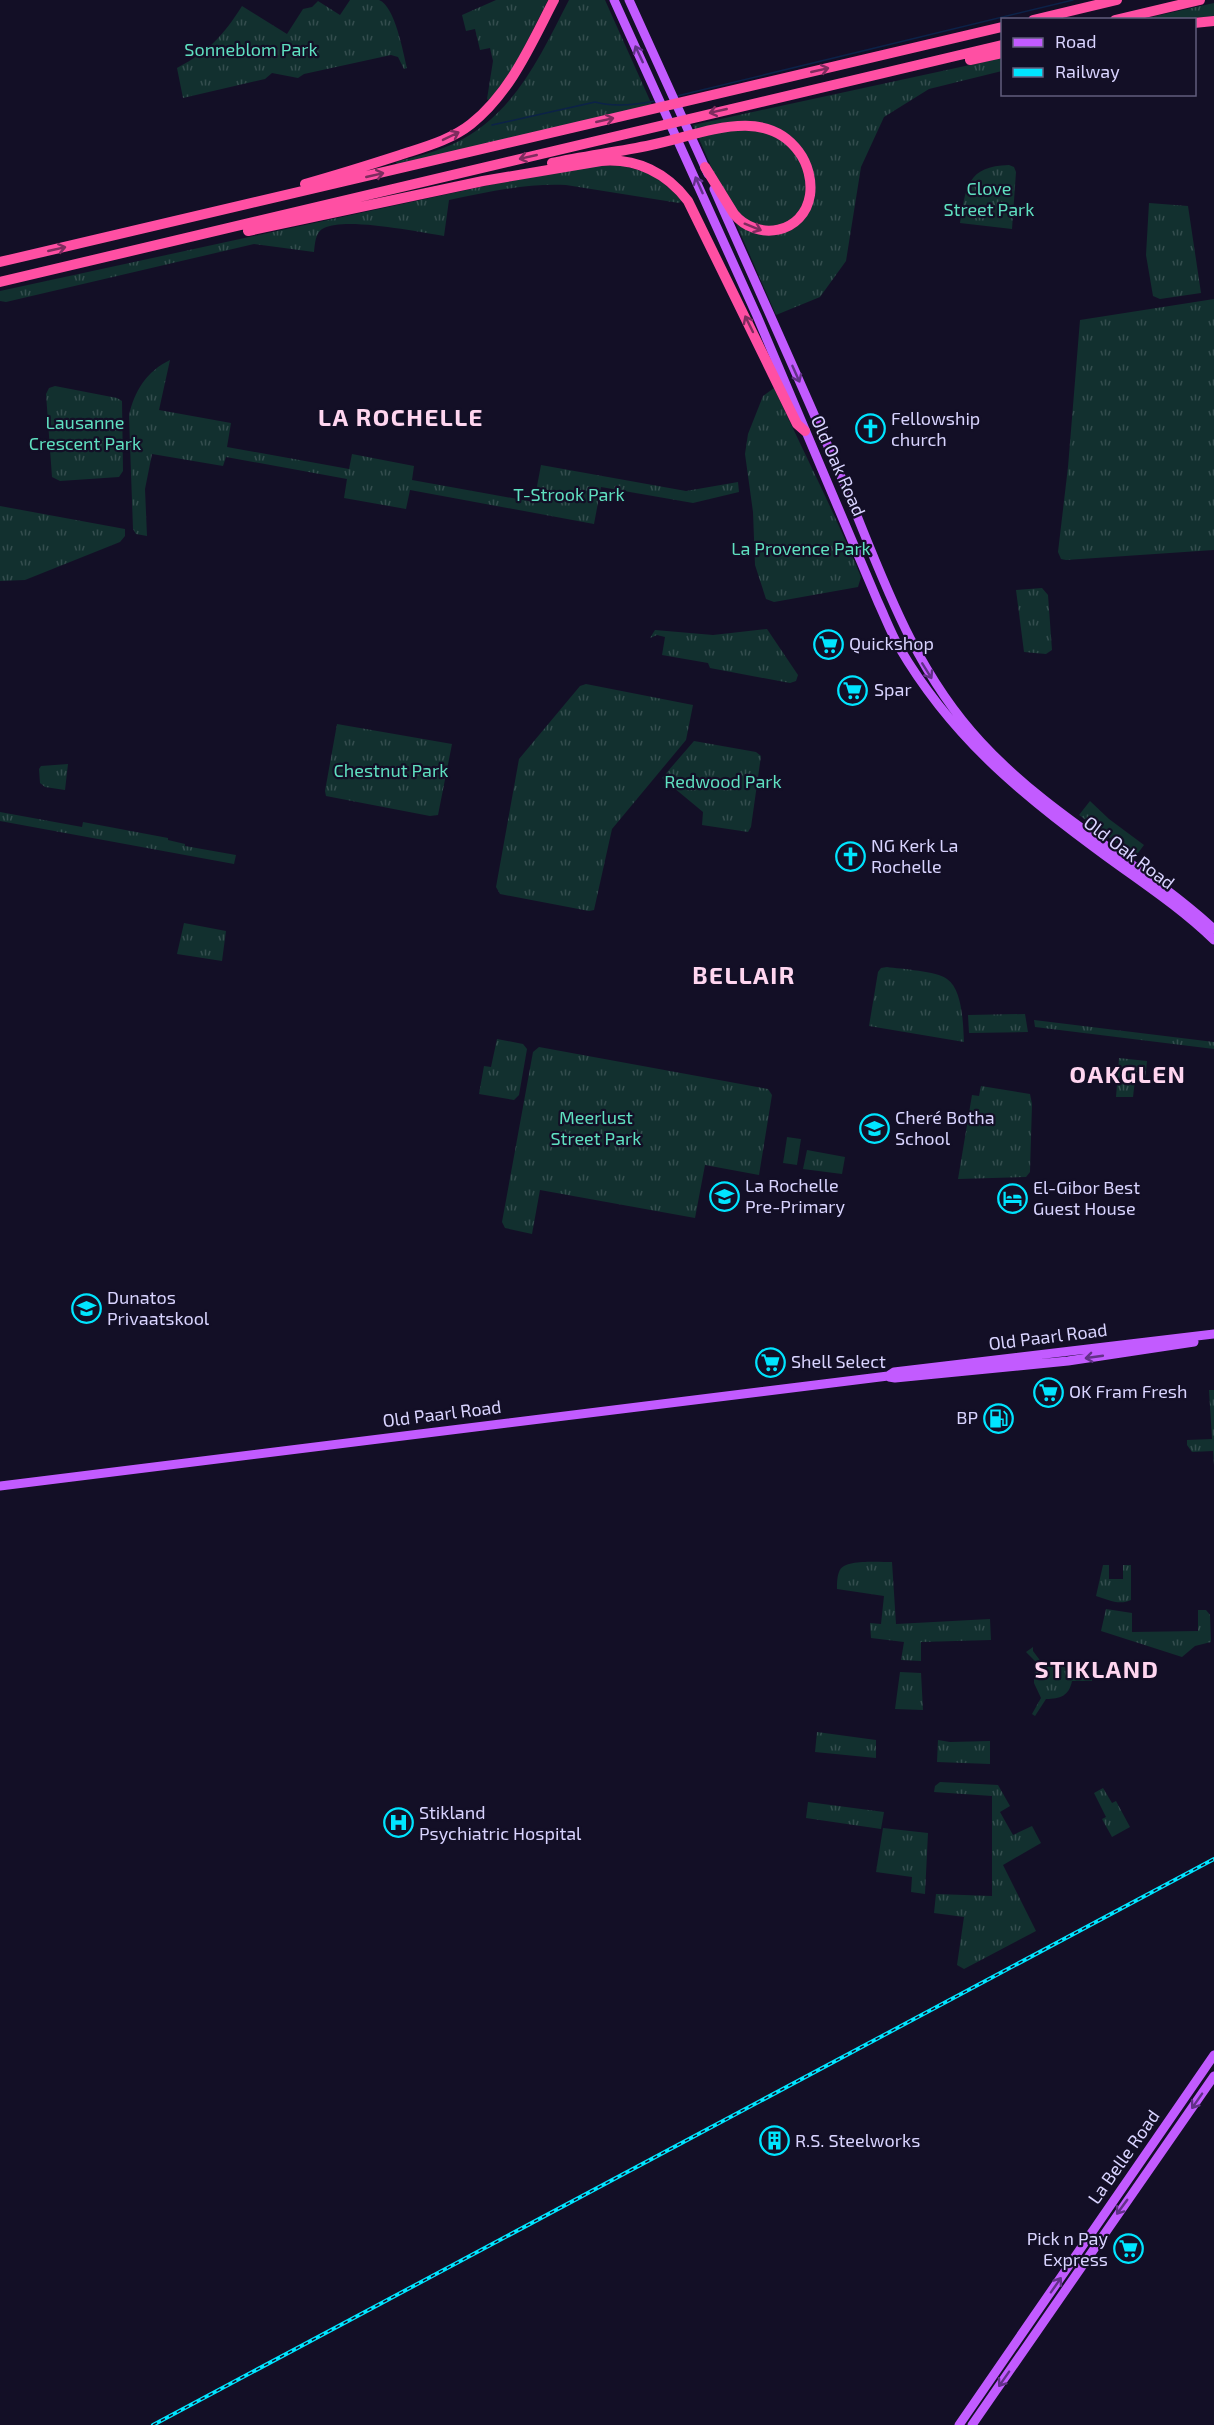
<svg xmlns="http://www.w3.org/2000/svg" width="1214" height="2425" viewBox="0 0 1214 2425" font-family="'Exo 2',sans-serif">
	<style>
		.grass { fill: url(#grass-tufts) }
		.garden { fill: #12302f }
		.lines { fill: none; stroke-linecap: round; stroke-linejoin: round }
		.stream { stroke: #0c2248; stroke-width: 1.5 }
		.major { stroke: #c25bff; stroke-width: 9 }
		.highway { stroke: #ff4fa3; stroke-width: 10 }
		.rail-casing { stroke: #00e5ff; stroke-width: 4 }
		.rail { stroke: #130f26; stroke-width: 1.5; stroke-dasharray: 4.5; stroke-linecap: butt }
		.oneway { stroke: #623188 }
		.oneway2 { stroke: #7d2c5e }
		.labels { text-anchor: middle; stroke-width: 4.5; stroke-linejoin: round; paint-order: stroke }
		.park-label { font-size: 18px; fill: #5fe0c0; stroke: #130f26 }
		.poi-label { font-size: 18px; fill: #d9d4ff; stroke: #130f26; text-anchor: start }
		.street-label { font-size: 18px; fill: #d9d4ff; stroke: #130f26 }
		.district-label { font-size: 24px; font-weight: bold; letter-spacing: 1.5px; fill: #ffd6f0; stroke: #130f26 }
	</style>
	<defs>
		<pattern id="grass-tufts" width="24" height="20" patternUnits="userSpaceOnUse" patternTransform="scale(1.5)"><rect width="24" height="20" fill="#12302f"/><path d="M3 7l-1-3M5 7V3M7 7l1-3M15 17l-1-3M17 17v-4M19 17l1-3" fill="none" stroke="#344d4e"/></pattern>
	</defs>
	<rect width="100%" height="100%" fill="#130f26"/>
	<!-- grass -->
	<path class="grass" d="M 350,0 C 359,0 371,0 379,0 C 395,6 403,52 407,68 L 404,69 L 398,57 L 391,55 L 304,74 L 298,78 L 272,73 L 265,79 L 183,98 L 177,68 C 209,51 223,36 242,6 L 287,34 L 303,9 L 312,7 L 318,1 L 340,15 Z
		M 496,0 L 548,0 L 515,65 L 489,101 L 487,99 L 493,61 L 490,48 L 480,50 L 475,29 L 466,31 L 462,15 Z
		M 569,0 L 605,0 L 652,105 L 397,165 L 396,162 C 415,157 435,152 453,144 C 514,116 540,56 569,0 Z
		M 1214,3 L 1214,16 L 1173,20 L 1142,19 Z
		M 1002,58 L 1002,71 L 929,89 L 884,117 L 861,167 L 846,261 L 820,297 L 776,315 L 693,125 Z
		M 621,165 L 654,175 L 682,200 L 679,203 L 566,185 C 527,183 488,192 449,200 L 444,236 C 417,232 347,217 324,228 C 315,232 315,244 314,252 L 254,244 L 6,302 L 0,301 L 0,291 L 499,183 L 595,166 Z
		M 1009,165 L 1014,167 L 1016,172 L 1012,229 L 960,223 C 966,187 967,166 1009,165 Z
		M 1149,203 L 1188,206 L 1201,293 L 1160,299 L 1153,296 L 1146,255 Z
		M 1214,299 L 1214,550 L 1066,560 L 1061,559 L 1058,552 L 1068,467 L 1080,320 Z
		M 170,360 L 159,410 L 231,423 L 227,447 L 349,469 L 352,454 L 414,466 L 412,480 L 534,502 L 541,465 L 686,491 L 738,482 L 739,492 L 693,503 L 601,487 L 594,524 L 410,490 L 406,509 L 344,498 L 347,479 L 226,457 L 223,466 L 152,454 L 145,489 L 147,536 L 136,534 L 133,529 L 129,416 C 134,391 147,371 170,360 Z
		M 55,386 L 117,398 L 122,401 L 123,471 L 119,477 L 60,481 L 52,477 L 46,394 L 49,388 Z
		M 774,388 C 803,451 835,513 861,577 L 858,587 L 774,602 L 766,599 L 755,565 L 753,512 L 745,454 L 748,434 L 763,396 Z
		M 0,506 L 125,529 L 125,536 L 120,542 L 25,580 L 0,581 Z
		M 1042,588 L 1048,595 L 1052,650 L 1046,654 L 1024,652 L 1016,590 Z
		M 767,629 L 798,675 L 796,681 L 790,683 L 710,668 L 708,663 L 662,655 L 665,637 L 657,635 L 650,638 L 655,630 L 713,635 Z
		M 586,684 L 693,705 L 686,740 L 612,829 L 594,910 L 589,911 L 500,894 L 496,887 L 519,759 L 580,686 Z
		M 337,724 L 452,744 L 438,815 L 430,816 L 326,796 L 325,791 Z
		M 694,741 L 756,752 L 761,756 L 751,827 L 748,832 L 702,825 L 703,812 L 662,778 Z
		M 68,764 L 65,790 L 45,787 L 40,783 L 39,769 L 41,766 Z
		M 1090,801 L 1109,819 L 1144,845 L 1135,857 L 1079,815 Z
		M 0,812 L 82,827 L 83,822 L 168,838 L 168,840 L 185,844 L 185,846 L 236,855 L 234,864 L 0,821 Z
		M 184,923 L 226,931 L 222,961 L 177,954 Z
		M 887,967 C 901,969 937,971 947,979 C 963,990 963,1025 964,1042 L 869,1026 L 878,972 L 881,968 Z
		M 1025,1014 L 1028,1032 L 969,1033 L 968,1015 Z
		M 1034,1020 L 1214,1042 L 1214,1049 L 1035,1027 Z
		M 497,1039 L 523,1044 L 527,1049 L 519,1095 L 514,1100 L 479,1094 L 484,1066 L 491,1067 Z
		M 539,1047 L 768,1089 L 772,1095 L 759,1175 L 705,1165 L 695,1218 L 540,1190 L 532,1234 L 505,1228 L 502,1222 L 533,1052 Z
		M 1119,1058 L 1147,1061 L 1145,1081 L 1135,1080 L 1133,1097 L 1116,1097 Z
		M 981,1086 L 1030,1094 L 1032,1104 L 1030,1172 L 1026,1177 L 958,1179 L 972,1095 L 979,1096 Z
		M 807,1150 L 845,1157 L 842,1174 L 803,1169 Z
		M 1209,1390 L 1214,1390 L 1214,1465 L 1213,1451 L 1192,1452 L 1187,1445 L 1187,1440 L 1212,1439 Z
		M 892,1562 L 896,1624 L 990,1619 L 991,1640 L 921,1642 L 921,1661 L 901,1660 L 904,1642 L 871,1638 L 870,1623 L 881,1624 L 884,1596 L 837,1589 C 837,1583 837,1575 840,1570 C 845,1559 880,1562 892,1562 Z
		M 1103,1565 L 1109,1565 L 1109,1579 L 1123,1579 L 1123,1565 L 1131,1565 L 1131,1600 C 1119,1606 1107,1599 1096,1596 Z
		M 1106,1609 L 1132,1613 L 1132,1632 L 1198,1631 L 1198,1610 L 1206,1610 L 1210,1615 L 1211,1642 L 1195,1646 L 1182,1657 L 1101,1631 Z
		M 1033,1647 L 1033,1651 L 1042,1663 C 1063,1664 1059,1661 1074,1677 L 1088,1675 L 1091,1673 L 1092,1681 L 1072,1681 C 1069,1696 1060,1699 1046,1699 L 1035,1716 L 1032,1714 L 1041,1698 L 1034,1683 L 1034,1675 L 1039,1665 L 1026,1652 Z
		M 900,1672 L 921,1673 L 923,1710 L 895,1709 Z
		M 817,1732 L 876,1740 L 876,1758 L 815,1752 Z
		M 938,1740 L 950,1742 L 990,1741 L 990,1764 L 937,1762 Z
		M 940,1782 L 998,1785 L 1010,1806 L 1000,1812 L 1013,1835 L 1032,1826 L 1041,1843 L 1003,1865 L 1036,1931 L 964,1969 L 957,1965 L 964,1917 L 934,1913 L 936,1894 L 992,1896 L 992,1796 L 934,1792 L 935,1786 Z
		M 1103,1788 L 1112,1803 L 1116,1801 L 1130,1827 L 1112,1837 L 1102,1819 L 1106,1817 L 1094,1793 Z
		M 808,1802 L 884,1812 L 881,1829 L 806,1818 Z
		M 883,1828 L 928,1833 L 925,1894 L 911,1892 L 912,1877 L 876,1872 Z"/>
	<!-- garden -->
	<path class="garden" d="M 787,1137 L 801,1139 L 797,1165 L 783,1163 Z"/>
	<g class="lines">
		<!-- stream -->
		<path class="stream" d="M 677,96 L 1073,0
			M 492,125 L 595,102 C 613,107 635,105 655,101"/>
		<!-- major -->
		<path class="major" d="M 614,0 L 757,316 L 878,602 C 885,617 891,633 899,647 C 950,734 1016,790 1095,848 C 1135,878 1178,905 1214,940
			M 629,0 L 708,174
			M 714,189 C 755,282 797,374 837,467 C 878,563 908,664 981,742 C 1049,816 1140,862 1214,929
			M 889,1377 L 895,1378 L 1068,1361 L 1194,1342
			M 0,1486 L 888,1376 L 894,1372 L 1214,1334
			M 959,2425 L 1214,2055
			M 972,2425 L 1214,2076"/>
		<!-- highway -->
		<path class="highway" d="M 1033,20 L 1117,0
			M 1115,20 L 1200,0
			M 1194,23 L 1214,21
			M 970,60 L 1002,53
			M 552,163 C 585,156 618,152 651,145 C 698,136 764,103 799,152 C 808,164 812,181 810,195 C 804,234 757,242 734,214 L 705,167
			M 305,184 C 337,175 369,165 400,155 C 424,147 451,140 471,124 C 511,92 531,44 554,0
			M 248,231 L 483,181 L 601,161 C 637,158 667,173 688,201 L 797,424 L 805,431
			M 0,262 L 1002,27
			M 0,282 L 1002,45"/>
		<defs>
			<path id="rail" d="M 153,2425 L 1214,1859"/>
		</defs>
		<!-- rail casing -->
		<use href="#rail" class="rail-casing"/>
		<!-- rail -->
		<use href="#rail" class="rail"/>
	</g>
	<!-- one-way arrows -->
	<defs><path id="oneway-shaft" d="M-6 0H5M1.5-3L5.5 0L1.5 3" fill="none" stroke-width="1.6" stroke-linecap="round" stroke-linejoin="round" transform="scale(1.5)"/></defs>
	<g class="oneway">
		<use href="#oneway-shaft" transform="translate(639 54) rotate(-115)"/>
		<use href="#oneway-shaft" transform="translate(699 185) rotate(-114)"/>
		<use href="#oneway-shaft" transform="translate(796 374) rotate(66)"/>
		<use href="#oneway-shaft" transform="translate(927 671) rotate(58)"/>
		<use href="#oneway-shaft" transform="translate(1094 1357) rotate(172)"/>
		<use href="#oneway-shaft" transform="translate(1197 2101) rotate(125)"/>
		<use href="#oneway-shaft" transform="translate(1122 2207) rotate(126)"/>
		<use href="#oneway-shaft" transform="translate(1056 2285) rotate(-55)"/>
		<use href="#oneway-shaft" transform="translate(1004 2379) rotate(125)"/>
	</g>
	<g class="oneway2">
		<use href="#oneway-shaft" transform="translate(820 70) rotate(-13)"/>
		<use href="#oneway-shaft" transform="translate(718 111) rotate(167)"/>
		<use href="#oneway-shaft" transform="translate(605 120) rotate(-13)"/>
		<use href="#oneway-shaft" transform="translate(451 136) rotate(-26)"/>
		<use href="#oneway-shaft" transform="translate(528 157) rotate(167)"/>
		<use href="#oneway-shaft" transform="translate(375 175) rotate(-13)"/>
		<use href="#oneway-shaft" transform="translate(753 227) rotate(22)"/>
		<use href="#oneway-shaft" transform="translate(57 249) rotate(-13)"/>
		<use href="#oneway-shaft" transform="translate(749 324) rotate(-116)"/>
	</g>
	<!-- icons -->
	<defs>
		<symbol id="church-ring" viewBox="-11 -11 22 22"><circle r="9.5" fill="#130f26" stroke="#00e5ff" stroke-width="1.5"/><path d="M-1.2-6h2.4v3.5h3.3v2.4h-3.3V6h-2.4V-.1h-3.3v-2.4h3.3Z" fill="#00e5ff"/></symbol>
		<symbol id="supermarket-ring" viewBox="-11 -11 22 22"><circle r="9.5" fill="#130f26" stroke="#00e5ff" stroke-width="1.5"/><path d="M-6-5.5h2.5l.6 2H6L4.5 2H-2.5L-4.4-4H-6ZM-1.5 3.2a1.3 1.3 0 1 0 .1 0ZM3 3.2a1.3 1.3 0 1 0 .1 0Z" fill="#00e5ff"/></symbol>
		<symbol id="school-ring" viewBox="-11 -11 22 22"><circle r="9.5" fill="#130f26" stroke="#00e5ff" stroke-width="1.5"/><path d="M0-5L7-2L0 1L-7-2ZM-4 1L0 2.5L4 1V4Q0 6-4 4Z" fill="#00e5ff"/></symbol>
		<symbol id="hotel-ring" viewBox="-11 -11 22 22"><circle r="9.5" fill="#130f26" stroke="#00e5ff" stroke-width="1.5"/><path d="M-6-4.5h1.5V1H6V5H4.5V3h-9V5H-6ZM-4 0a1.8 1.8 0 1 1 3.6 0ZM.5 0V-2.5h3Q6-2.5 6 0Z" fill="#00e5ff"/></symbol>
		<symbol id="fuel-ring" viewBox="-11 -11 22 22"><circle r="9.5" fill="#130f26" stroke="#00e5ff" stroke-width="1.5"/><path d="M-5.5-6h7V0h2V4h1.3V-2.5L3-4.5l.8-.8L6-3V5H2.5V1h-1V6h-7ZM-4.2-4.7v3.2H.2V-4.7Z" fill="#00e5ff"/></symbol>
		<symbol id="hospital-ring" viewBox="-11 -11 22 22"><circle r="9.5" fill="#130f26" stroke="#00e5ff" stroke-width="1.5"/><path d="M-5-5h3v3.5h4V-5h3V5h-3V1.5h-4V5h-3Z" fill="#00e5ff"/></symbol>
		<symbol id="building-ring" viewBox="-11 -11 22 22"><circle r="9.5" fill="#130f26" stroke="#00e5ff" stroke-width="1.5"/><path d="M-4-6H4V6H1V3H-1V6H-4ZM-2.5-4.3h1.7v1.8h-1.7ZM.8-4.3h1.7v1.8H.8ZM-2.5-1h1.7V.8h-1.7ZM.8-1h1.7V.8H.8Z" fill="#00e5ff"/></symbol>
	</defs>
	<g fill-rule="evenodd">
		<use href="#church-ring" x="854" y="412" width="33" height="33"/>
		<use href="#supermarket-ring" x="812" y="628" width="33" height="33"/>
		<use href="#supermarket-ring" x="836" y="674" width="33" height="33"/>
		<use href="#church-ring" x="834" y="840" width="33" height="33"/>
		<use href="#school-ring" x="858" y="1112" width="33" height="33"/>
		<use href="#school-ring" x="708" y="1180" width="33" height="33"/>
		<use href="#hotel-ring" x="996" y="1182" width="33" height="33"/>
		<use href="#school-ring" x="70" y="1292" width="33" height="33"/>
		<use href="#supermarket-ring" x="754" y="1346" width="33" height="33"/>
		<use href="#supermarket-ring" x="1032" y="1376" width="33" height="33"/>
		<use href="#fuel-ring" x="982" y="1402" width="33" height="33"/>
		<use href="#hospital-ring" x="382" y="1806" width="33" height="33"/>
		<use href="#building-ring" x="758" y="2124" width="33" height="33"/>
		<use href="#supermarket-ring" x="1112" y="2232" width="33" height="33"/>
	</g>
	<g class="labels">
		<!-- park labels -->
		<g class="park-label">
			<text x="251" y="56">Sonneblom Park</text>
			<text x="989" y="195">Clove<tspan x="989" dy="21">Street Park</tspan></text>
			<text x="85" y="429">Lausanne<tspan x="85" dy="21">Crescent Park</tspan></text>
			<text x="569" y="501">T-Strook Park</text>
			<text x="801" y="555">La Provence Park</text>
			<text x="391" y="777">Chestnut Park</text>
			<text x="723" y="788">Redwood Park</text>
			<text x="596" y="1124">Meerlust<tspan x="596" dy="21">Street Park</tspan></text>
		</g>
		<!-- poi labels -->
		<g class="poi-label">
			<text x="891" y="425">Fellowship<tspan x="891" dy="21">church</tspan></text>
			<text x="849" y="650">Quickshop</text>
			<text x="874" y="696">Spar</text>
			<text x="871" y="852">NG Kerk La<tspan x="871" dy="21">Rochelle</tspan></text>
			<text x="895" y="1124">Cheré Botha<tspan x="895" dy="21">School</tspan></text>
			<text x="745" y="1192">La Rochelle<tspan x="745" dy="21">Pre-Primary</tspan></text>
			<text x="1033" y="1194">El-Gibor Best<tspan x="1033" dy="21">Guest House</tspan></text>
			<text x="107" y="1304">Dunatos<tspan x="107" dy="21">Privaatskool</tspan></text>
			<text x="791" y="1368">Shell Select</text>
			<text x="1069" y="1398">OK Fram Fresh</text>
			<text x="978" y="1424" text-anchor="end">BP</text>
			<text x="419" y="1819">Stikland<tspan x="419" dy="21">Psychiatric Hospital</tspan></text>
			<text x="795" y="2147">R.S. Steelworks</text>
			<text x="1108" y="2245" text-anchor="end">Pick n Pay<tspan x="1108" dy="21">Express</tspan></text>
		</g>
		<!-- street labels -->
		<g class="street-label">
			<text transform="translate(838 466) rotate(66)" y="6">Old Oak Road</text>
			<text transform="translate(1129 853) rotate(37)" y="6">Old Oak Road</text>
			<text transform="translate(1048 1337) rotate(-7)" y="6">Old Paarl Road</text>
			<text transform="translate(442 1414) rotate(-7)" y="6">Old Paarl Road</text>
			<text transform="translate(1124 2157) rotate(-55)" y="6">La Belle Road</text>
		</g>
		<!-- district labels -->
		<g class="district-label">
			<text x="401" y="426">LA ROCHELLE</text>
			<text x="744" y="984">BELLAIR</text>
			<text x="1128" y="1083">OAKGLEN</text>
			<text x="1097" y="1678">STIKLAND</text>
		</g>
	</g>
	<!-- legend -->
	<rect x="1001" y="18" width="195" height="78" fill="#130f26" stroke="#625e7d" stroke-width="1.5"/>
	<rect x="1013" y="38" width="30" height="9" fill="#c25bff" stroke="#625e7d" stroke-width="1.5"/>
	<text x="1055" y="48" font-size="18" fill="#d9d4ff">Road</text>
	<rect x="1013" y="68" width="30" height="9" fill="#00e5ff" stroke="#625e7d" stroke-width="1.5"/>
	<text x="1055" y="78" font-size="18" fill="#d9d4ff">Railway</text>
</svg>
